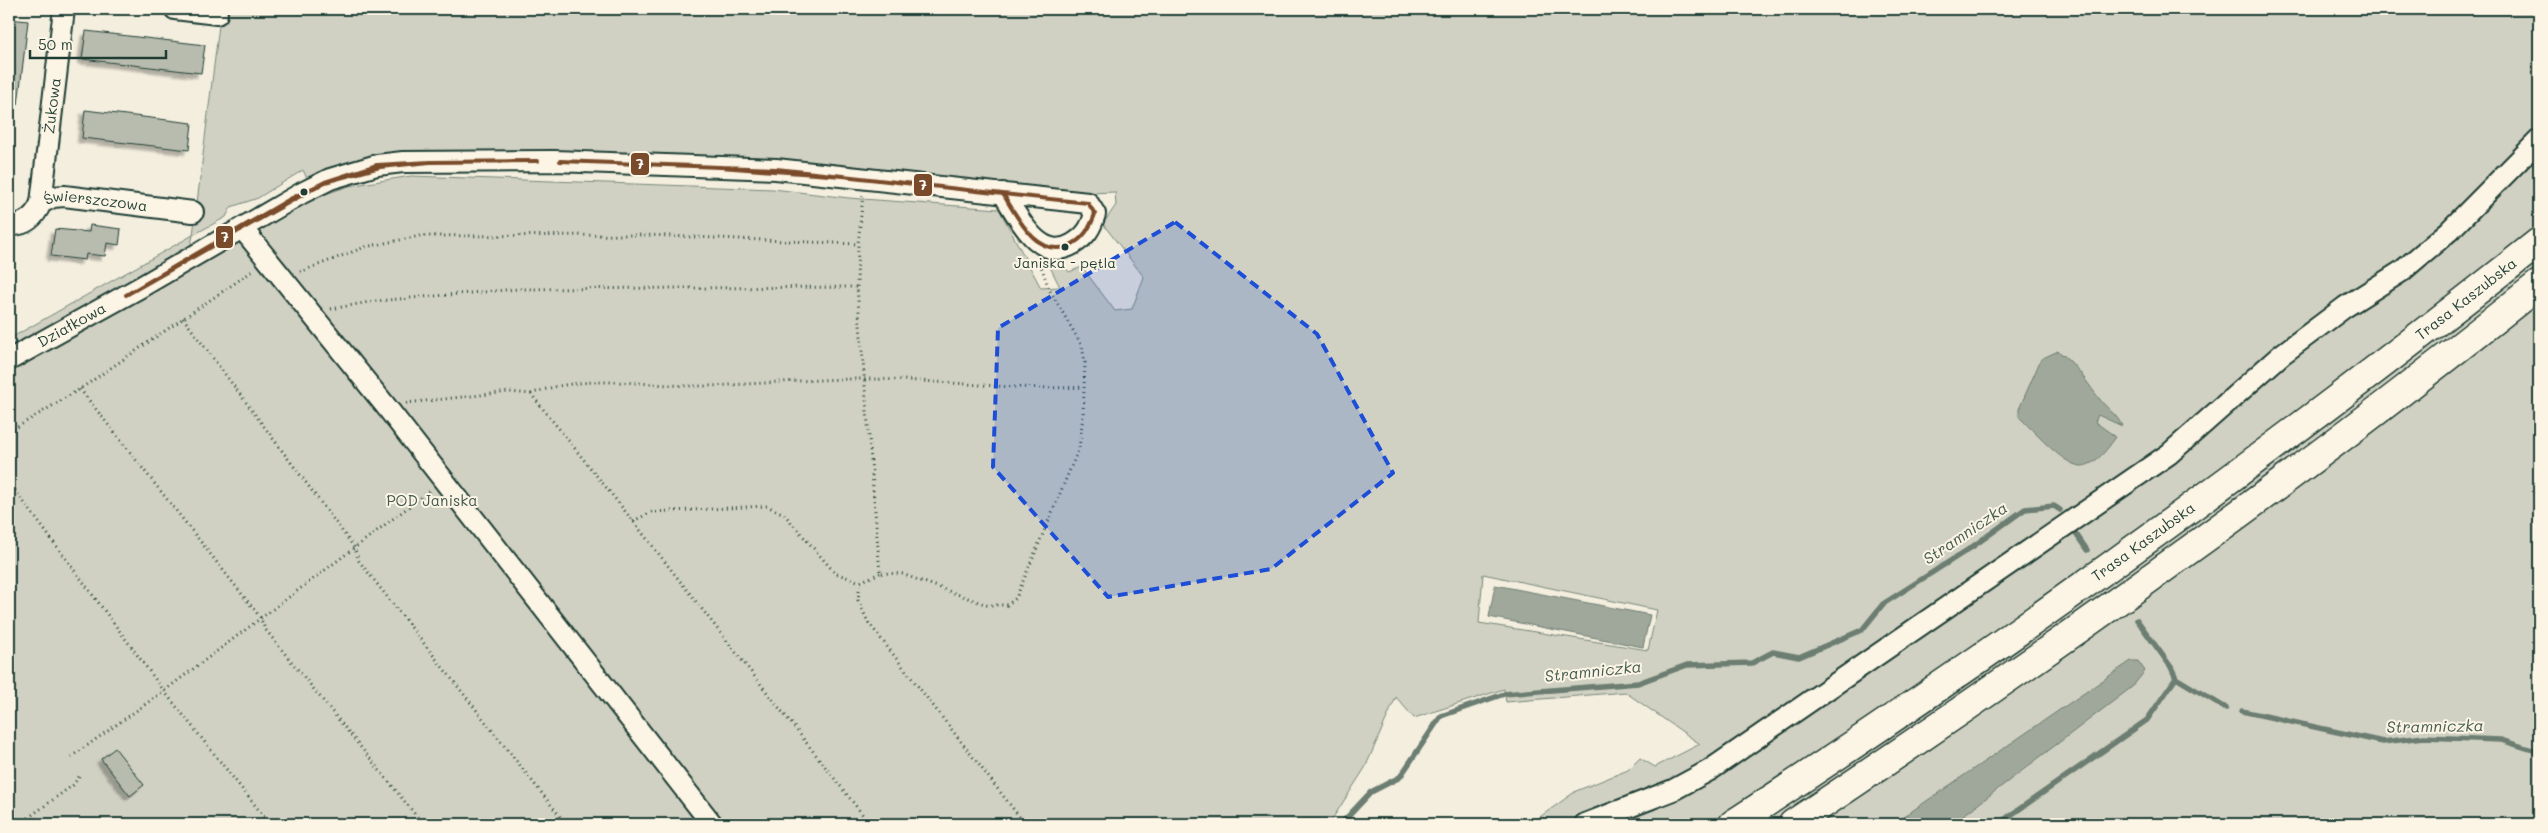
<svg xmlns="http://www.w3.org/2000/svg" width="2548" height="833" viewBox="0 0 2548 833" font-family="Mali,sans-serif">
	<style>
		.green { fill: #d0d1c2; stroke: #78877b; fill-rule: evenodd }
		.water { fill: #a0a89b; stroke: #6c7d72 }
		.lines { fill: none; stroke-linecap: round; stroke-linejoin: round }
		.stream { stroke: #6c7d72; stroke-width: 5.5 }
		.building { fill: #b8bcae; stroke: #1f3d34; filter: url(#shadow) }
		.minor-casing { stroke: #1f3d34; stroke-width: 24 }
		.highway-casing { stroke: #1f3d34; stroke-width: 31 }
		.path { stroke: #1f3d34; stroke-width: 3; stroke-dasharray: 1 4; stroke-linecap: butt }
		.minor { stroke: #fcf5e5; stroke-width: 20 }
		.highway { stroke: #fcf5e5; stroke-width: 28 }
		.bus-1-casing { stroke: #fcf5e5; stroke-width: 8 }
		.bus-1 { stroke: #7a4b2a; stroke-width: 4 }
		.marked { fill: #1d4ed8; fill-opacity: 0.2; stroke: #1d4ed8; stroke-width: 4; stroke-dasharray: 10 6; stroke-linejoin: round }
		.bus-dot { fill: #1f3d34; stroke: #fcf5e5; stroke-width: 2 }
		.labels { text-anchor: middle; stroke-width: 4; stroke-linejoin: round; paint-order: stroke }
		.bus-label { font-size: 14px; fill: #1f3d34; stroke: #fcf5e5 }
		.street-label { font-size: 15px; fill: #1f3d34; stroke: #fcf5e5 }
		.park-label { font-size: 15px; fill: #425b50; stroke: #fcf5e5 }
		.water-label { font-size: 16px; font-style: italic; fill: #465d53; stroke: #fcf5e5 }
		.line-badge { stroke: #fcf5e5; stroke-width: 2 }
		.badge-label { font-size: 14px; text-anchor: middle; font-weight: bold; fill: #fff }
	</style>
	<defs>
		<filter id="shadow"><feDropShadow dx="-4.5" dy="4.5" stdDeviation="1" flood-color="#0004"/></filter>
	</defs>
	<rect width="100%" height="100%" fill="#f3eede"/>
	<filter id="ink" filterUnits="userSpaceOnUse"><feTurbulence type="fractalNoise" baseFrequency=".02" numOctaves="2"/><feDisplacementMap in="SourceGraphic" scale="10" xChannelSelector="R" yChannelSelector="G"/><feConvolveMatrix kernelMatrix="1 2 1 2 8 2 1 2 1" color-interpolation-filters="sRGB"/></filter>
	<g filter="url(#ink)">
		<!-- green -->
		<path class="green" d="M 221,9 L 2539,9 L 2539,824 L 1530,824 L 1576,791 L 1628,770 L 1640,758 L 1655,767 L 1700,744 L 1625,692 L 1506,702 L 1504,689 L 1414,718 L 1396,697 L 1365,768 L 1329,824 L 9,824 L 9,372 L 143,293 L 308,200 L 349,186 L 411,176 L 773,189 L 849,198 L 999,209 L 1041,288 L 1060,287 L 1049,265 L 1059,260 L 1069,272 L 1082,267 L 1115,311 L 1132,309 L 1144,277 L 1103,224 L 1116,205 L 1115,192 L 1089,193 L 561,154 L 308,181 L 303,170 L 258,198 L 231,207 L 226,217 L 193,235 L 190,249 L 9,352 L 9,339 L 193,235 ZM 1483,574 L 1657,610 L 1648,650 L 1479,623 Z"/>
		<!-- water -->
		<path class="water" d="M 2058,351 C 2077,364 2088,385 2102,402 C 2109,410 2118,416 2122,426 L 2098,415 L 2095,422 L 2116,437 C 2109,447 2095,467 2080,466 C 2062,464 2032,429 2019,417 L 2019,409 L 2041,359 Z
			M 1495,585 L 1650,615 L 1643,647 L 1489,617 Z
			M 2131,661 L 2138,661 L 2145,671 L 2132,687 L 1952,824 L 1893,824 Z"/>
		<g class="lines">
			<!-- stream -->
			<path class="stream" d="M 2076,534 L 2087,550
				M 2137,620 L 2171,667 L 2176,678 L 2226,708
				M 2242,711 L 2383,742 L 2424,737 L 2501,740 L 2539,752
				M 1341,824 L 1371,792 L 1400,777 L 1441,716 L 1504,694 L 1638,683 L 1687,665 L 1752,663 L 1773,652 L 1799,657 L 1862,630 L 1883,604 L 1972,547 L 2025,509 L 2054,506 L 2060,510
				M 1998,824 L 2147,720 L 2176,678"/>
		</g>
		<!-- building -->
		<path class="building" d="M 9,19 L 28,21 L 18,105 L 9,105 Z
			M 86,31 L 205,45 L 201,73 L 82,59 Z
			M 85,110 L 192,123 L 189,150 L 82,138 Z
			M 90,225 L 121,229 L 119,245 L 107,243 L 105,256 L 86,254 L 85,260 L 51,256 L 55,229 L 89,232 Z
			M 115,748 L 144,785 L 130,796 L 101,759 Z"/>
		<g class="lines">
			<defs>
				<g id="minor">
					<path d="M 175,9 L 217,14"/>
					<path id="s1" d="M 41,203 L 64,9"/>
					<path id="s2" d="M 9,225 C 25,226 35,217 41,203 L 53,197 L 64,196 L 193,212"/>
					<path d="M 242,228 L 385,405 L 712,824"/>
					<path id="s3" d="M 9,360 L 139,288 L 302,193 L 330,179 L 377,165 L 403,162 L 554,161 L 776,169 L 1088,203 L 1095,214 C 1091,228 1086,236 1073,244 C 1039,264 1018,216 1003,193"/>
					<path d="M 1585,824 L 1673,790 L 1710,770 L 2169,454 L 2281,355 L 2345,307 L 2402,271 L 2449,231 L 2539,140"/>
				</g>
				<g id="highway">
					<path id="s4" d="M 1733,824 C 2011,644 2279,448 2539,242"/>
					<path d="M 1793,824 C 2049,654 2300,476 2539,284"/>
				</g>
			</defs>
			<!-- minor casing -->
			<use href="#minor" class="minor-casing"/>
			<!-- highway casing -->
			<use href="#highway" class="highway-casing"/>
			<!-- path -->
			<path class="path" d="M 863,196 L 858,244 L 857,287 L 880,573 L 902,574 L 987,605 L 1007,605 L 1016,598 L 1079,448 L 1083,416 L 1085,363 L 1082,346 L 1049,289 L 1040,263
				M 300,272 L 365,247 L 420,236 L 646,235 L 858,244
				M 331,309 L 375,301 L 518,289 L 857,287
				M 183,318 L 354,547 L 359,561 L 566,824
				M 80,389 L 260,617 L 265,629 L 423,824
				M 531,394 C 588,372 648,387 707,386 C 759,384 810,379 862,379 C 936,379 1010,391 1084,387
				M 406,403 L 509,392 L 531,394 L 633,521 L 870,824
				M 9,432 L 80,389 L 254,270
				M 9,482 L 164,691 L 270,824
				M 633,521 L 652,512 L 767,506 L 784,514 L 835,573 L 860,582
				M 880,573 L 860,582 L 858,600 L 868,622 L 1025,824
				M 71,757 L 164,691 L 430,491
				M 20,824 L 73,785 L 81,774"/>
			<!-- minor -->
			<use href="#minor" class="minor"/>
			<!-- highway -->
			<use href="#highway" class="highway"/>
			<defs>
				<path id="bus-1" d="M 560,161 L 720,167
					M 560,161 L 720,167
					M 430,162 L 538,161
					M 430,162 L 538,161
					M 720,167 L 776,169 L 843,176
					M 720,167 L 843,176
					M 843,176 L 1003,194
					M 843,176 L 1003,194
					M 325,182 L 377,165 L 430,162
					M 325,182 L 380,167 L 430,162
					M 1003,194 L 1088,203 L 1095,214 C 1090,228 1083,240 1068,246 C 1036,258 1017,216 1003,194 Z
					M 126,295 L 290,199 L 325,182
					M 126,295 L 325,182"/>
			</defs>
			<!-- bus-1 casing -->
			<use href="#bus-1" class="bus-1-casing"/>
			<!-- bus-1 -->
			<use href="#bus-1" class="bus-1"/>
		</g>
	</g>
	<!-- marked area -->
	<path class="marked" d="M 1175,222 L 1317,334 L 1393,473 L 1271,569 L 1108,597 L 993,467 L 998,328 Z"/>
	<!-- markers -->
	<g class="bus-dot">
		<circle cx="304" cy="192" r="4.5"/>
		<circle cx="1065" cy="247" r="4.5"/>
	</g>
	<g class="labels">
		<!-- bus labels -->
		<g class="bus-label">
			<text x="1065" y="268">Janiska - pętla</text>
		</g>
		<!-- street labels -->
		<g class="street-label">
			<text dy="5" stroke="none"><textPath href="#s1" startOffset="98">Żukowa</textPath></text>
			<text dy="5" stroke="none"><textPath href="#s2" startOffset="98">Świerszczowa</textPath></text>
			<text dy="5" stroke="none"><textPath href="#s4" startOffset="902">Trasa Kaszubska</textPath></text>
			<text dy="5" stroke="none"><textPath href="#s3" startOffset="72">Działkowa</textPath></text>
			<text dy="5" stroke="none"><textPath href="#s4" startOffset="498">Trasa Kaszubska</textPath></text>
		</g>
		<!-- park labels -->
		<g class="park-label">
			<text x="432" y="506">POD Janiska</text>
		</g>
		<!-- water labels -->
		<g class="water-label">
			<text transform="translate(1965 533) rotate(-34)" y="6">Stramniczka</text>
			<text transform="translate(1593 671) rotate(-6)" y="6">Stramniczka</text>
			<text transform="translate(2435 726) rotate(-1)" y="6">Stramniczka</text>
		</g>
	</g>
	<g class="line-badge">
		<rect x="630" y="152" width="20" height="24" rx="5" fill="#7a4b2a"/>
		<rect x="913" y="173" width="20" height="24" rx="5" fill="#7a4b2a"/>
		<rect x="215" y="225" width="19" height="24" rx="5" fill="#7a4b2a"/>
	</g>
	<g class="badge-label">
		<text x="640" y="169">7</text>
		<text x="923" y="190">7</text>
		<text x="225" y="242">7</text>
	</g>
	<!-- margin -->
	<rect width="2548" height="833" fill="none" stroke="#fcf5e5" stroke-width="30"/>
	<rect x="15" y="15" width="2518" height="803" fill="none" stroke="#1f3d34" stroke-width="2" filter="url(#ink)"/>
	<!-- scale -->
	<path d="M30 50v8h136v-8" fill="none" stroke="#1f3d34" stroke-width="2.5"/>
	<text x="38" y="50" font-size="15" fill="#1f3d34" stroke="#fcf5e5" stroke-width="4" paint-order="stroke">50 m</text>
</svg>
